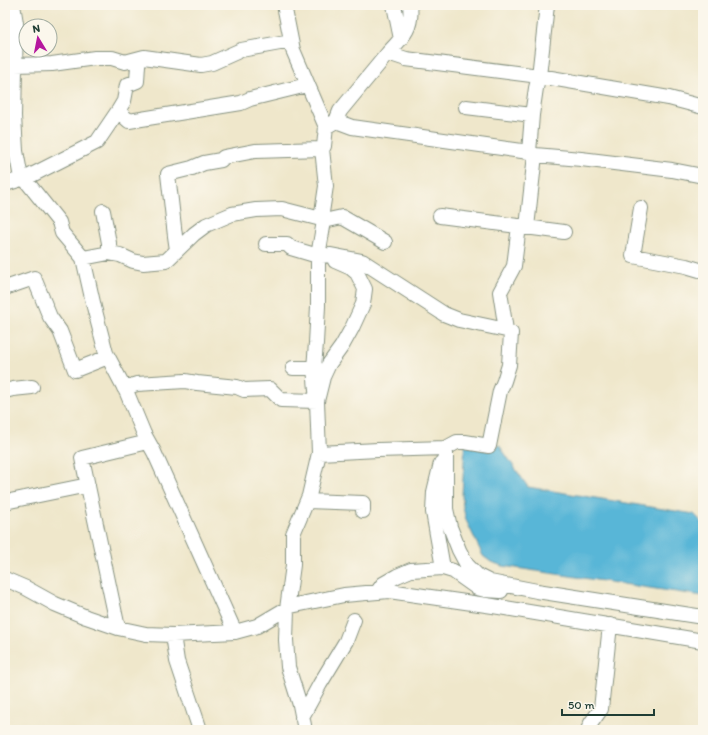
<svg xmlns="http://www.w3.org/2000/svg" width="708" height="735" viewBox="0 0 708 735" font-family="Itim,sans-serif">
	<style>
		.water { fill: #58b6d7; stroke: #3c7a86 }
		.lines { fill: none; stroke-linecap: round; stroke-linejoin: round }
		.minor-casing { stroke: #879280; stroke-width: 16 }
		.minor { stroke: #fff; stroke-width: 14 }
	</style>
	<rect width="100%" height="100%" fill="#fbf7ec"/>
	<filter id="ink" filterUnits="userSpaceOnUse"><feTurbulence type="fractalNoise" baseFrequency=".025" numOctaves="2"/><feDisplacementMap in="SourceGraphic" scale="8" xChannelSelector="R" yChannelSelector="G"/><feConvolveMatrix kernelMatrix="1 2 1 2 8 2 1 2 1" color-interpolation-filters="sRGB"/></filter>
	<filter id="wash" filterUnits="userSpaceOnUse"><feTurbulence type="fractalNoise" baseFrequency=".012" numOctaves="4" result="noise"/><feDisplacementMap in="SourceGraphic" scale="16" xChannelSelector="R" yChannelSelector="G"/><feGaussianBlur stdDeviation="0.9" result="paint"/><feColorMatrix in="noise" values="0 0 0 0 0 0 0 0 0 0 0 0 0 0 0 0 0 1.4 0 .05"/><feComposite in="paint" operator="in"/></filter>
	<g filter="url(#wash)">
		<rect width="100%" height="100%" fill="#efe7cb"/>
		<!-- water -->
		<path class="water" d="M 465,445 L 489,451 L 499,445 L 528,487 L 694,514 L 703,523 L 703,596 L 503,566 L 491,562 L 483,556 L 466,520 L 463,507 L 462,495 Z"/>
	</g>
	<g filter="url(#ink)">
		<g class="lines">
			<defs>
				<path id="minor" d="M 13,5 L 16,23 L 14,116 L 16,151 L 21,178 L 27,182 L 59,222 L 62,233 L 83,258 L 109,253
					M 284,5 L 293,50 L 326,127
					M 394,5 L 401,39
					M 388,53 C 403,37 413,28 410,5
					M 137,59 L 138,65 L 137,81 L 127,85 L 124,101 L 118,111 L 129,121 L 241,103 L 250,99 L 307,85
					M 15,65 L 52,64 L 95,58 L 112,58 L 125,62 L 144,57 L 201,65 L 212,63 L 241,50 L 291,41
					M 466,107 L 532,115
					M 336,121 L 352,127 L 529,152
					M 535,155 L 581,159 L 672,170 L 703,176
					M 5,184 L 28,177 L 97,142 L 118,111
					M 641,208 L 633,256 L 686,266 L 703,271
					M 103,211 L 109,243 L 109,253 L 120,255 L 133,261 L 143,263 L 166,261 L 194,234 L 206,225 L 232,214 L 256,210 L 282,209 L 321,219
					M 440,216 L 564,232
					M 324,221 L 342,217 L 385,242
					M 527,227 L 535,155 L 529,152 L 532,115 L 536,88 L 539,76 L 547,5
					M 266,244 L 287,244 L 291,248 L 318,256 L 331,255 L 362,261 L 444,314 L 459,320 L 506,330 L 511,333 L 509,365 L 504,381 L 500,391 L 489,446 L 465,442 L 457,442 L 446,448 L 378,450 L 319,453
					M 177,250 L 175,236 L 168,174 L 192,168 L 204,163 L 221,160 L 224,157 L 255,151 L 322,149
					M 83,258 L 94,307 L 106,353 L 127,393 L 144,434 L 154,452 L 235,632
					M 5,288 L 34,278 L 50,317 L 60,331 L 75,370 L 108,357
					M 506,330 L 500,292 L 514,266 L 519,226
					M 293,368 L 314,368
					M 124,388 L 137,384 L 185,381 L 197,383 L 237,387 L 244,390 L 270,389 L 281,400 L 317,401 L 323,377 L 329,364 L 342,346 L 352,328 L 363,304 L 365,289 L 357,273 L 351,268 L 335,261
					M 5,391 L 13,389 L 32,387
					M 446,448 L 446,509 L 450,527 L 459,550 L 467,565 L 478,576 L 490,582 L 537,591 L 703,617
					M 441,463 L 434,492 L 433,512 L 443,568
					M 307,501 L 363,503 L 363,511
					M 5,502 L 88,485
					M 5,579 L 26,588 L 55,604 L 86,617 L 118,628 L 146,634 L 173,635 L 235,632 L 257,626 L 291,606 L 344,595 L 389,591 L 493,606 L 703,641
					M 378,591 L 383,584 L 397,576 L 411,570 L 443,568 L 453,571 L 477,588 L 485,590 L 501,591
					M 118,628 L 82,458 L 148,442
					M 173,635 L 177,661 L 200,730
					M 302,717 L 320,684 L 346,641 L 354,620
					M 304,730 L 304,725 L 300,705 L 288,667 L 286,640 L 287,609 L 293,565 L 293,534 L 309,496 L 319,453 L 317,401 L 314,368 L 316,343 L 318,306 L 318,256 L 324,221 L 321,219 L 326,186 L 322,149 L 324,146 L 326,127 L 336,121 L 340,111 L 388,53 L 406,59 L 539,76 L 669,98 L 703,107
					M 588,730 L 591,723 L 601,709 L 610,625"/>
			</defs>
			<!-- minor casing -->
			<use href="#minor" class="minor-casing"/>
			<!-- minor -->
			<use href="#minor" class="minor"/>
		</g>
	</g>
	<!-- margin -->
	<rect width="708" height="735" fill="none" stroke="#fbf7ec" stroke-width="20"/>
	<!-- north arrow -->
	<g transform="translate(38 38) rotate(350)"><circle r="19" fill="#fbf7ec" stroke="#a3ada2"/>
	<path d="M0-3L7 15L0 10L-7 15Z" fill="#b5179e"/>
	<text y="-6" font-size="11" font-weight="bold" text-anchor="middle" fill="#1f3d34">N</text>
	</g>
	<!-- scale -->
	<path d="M562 709v6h92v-6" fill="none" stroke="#1f3d34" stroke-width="2"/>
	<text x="568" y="709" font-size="12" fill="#1f3d34" stroke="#fbf7ec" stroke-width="3" paint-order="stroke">50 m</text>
</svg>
